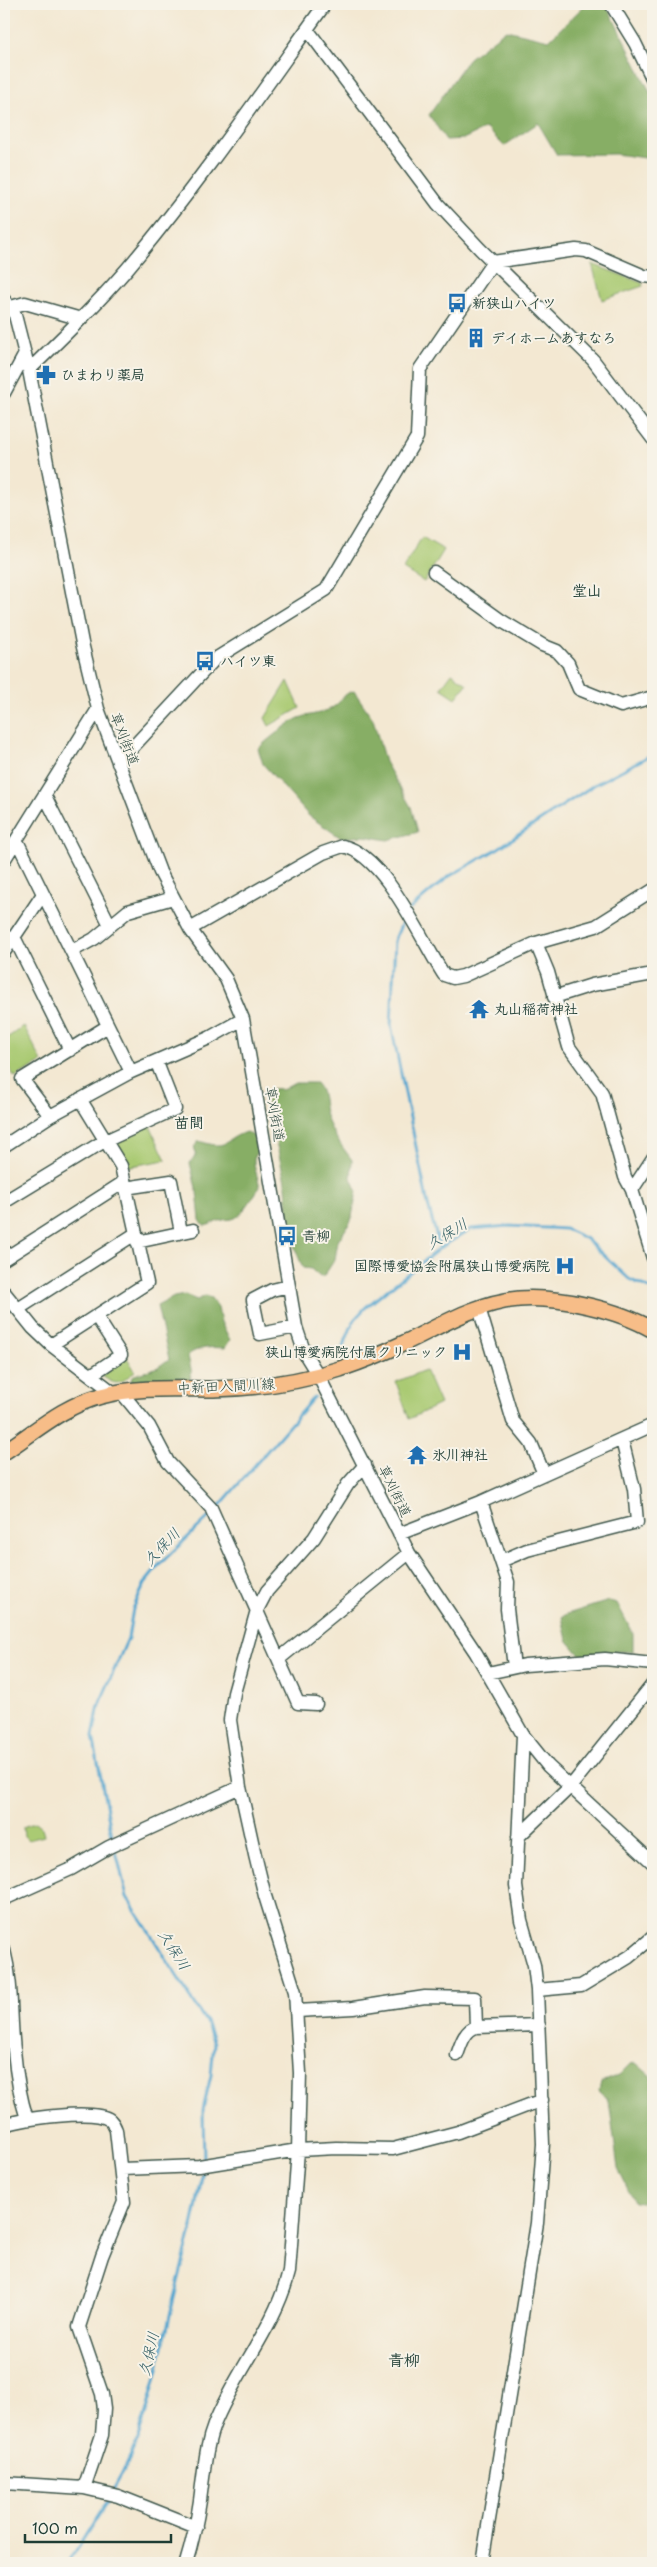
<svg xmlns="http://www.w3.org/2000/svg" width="657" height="2567" viewBox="0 0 657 2567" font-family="'Playpen Sans','Klee One',sans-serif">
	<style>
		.green { fill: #aaca73; stroke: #648454 }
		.forest { fill: #87ae65; stroke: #53764c }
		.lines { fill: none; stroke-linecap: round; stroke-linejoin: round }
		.stream { stroke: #54a6cf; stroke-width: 3 }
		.minor-casing { stroke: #3f574c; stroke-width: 15 }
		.major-casing { stroke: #3f574c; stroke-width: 18 }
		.minor { stroke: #fff; stroke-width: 12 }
		.major { stroke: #f7bd88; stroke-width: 15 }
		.labels { text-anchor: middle; stroke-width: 4; stroke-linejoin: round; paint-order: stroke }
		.poi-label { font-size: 14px; font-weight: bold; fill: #1f3d34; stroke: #f7f3e8; text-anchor: start }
		.street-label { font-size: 14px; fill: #1f3d34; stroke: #f7f3e8 }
		.neighbourhood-label { font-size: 15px; font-weight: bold; fill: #1f3d34; stroke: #f7f3e8 }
		.water-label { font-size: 15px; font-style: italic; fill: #2f5c62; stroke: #f7f3e8 }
		.quarter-label { font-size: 16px; font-weight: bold; fill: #1f3d34; stroke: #f7f3e8 }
	</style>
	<rect width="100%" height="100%" fill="#f7f3e8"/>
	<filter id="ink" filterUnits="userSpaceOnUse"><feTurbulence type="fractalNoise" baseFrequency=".02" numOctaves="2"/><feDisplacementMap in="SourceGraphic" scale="10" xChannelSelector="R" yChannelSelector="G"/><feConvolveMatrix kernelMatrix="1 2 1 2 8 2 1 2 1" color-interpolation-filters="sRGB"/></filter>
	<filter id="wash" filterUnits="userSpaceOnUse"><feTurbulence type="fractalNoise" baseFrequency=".0096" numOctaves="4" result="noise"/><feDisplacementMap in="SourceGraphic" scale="20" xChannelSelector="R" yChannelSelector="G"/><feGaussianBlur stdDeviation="1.12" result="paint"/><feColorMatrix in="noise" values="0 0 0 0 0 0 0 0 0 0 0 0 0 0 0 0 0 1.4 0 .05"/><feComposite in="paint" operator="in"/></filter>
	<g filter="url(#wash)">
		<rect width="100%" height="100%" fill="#f3e8d2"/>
		<!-- green -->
		<path class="green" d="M 592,264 L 642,283 L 643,286 L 602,300 Z
			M 422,537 L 444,550 L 424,582 L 403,569 Z
			M 452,673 L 467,684 L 456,698 L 441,688 Z
			M 288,681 L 300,708 L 269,726 L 265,718 Z
			M 24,1026 L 42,1062 L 15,1077 L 4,1061 L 4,1040 Z
			M 149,1124 L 166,1160 L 125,1167 L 113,1145 Z
			M 126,1356 L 135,1371 C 120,1383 119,1388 102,1376 L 102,1372 Z
			M 425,1370 L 440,1404 L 409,1419 L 396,1382 Z
			M 35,1822 L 42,1828 L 44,1836 L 28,1840 L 24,1836 L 23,1827 Z"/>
		<!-- forest -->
		<path class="forest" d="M 586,4 L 606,4 L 653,98 L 653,159 L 615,154 L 557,155 L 538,123 L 504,146 L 486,128 L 463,139 L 446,140 L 429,115 L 469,58 L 506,30 L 549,40 Z
			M 354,691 L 373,719 L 385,762 L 411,807 L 418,832 L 388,840 L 364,836 L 341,838 L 309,816 L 263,764 L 258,749 C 264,742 291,721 299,718 C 310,714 326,714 336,705 C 343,699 344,693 354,691 Z
			M 295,1083 L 316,1083 C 325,1093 322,1103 326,1116 C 332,1134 341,1145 352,1160 L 351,1178 L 357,1192 L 351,1221 L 338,1241 L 335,1259 L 324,1276 L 320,1277 L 311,1269 L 303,1268 L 294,1246 L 295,1237 L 289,1226 L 286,1186 L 265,1093 C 270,1089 275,1087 282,1090 Z
			M 246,1132 L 256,1137 L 259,1149 L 254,1159 L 254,1165 L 260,1187 C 253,1196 244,1214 235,1218 C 231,1220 227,1219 223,1220 C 216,1221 211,1225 204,1226 L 200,1220 L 197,1192 L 190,1163 L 196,1154 L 194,1147 L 199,1141 C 229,1151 222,1140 246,1132 Z
			M 185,1295 L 197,1300 L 205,1296 L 211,1298 L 218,1308 L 221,1322 L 230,1340 L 225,1348 C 211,1347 198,1347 188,1355 C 189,1365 195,1373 188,1382 L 137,1383 L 131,1381 L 132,1376 L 158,1367 L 169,1359 L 157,1306 L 174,1297 Z
			M 609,1601 L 617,1603 L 633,1634 L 633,1652 L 617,1651 L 588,1656 L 579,1654 L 567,1640 L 562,1617 L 567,1614 Z
			M 636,2063 L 653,2078 L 653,2199 L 641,2202 L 634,2202 L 618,2169 L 610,2108 L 607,2098 L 599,2091 L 601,2082 L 619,2075 L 630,2064 Z"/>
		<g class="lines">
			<!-- stream -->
			<path class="stream" d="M 410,909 L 448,877 L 497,849 L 594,785 L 653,754
				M 405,916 L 395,939 L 391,1025 L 428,1205 L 440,1248
				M 339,1357 L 354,1320 L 366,1307 L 440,1248 L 471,1229 L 509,1226 L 565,1229 L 585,1238 L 629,1279 L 653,1290
				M 216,1510 L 314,1397
				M 113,1841 L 93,1736 L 99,1705 L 128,1638 L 133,1609 L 145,1583 L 161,1563 L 210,1516
				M 115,1847 L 127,1897 L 206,2022 L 214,2043 L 211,2075 L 203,2110 L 204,2162
				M 112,2492 C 147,2434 158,2367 173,2302 C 184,2258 197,2213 203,2168
				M 68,2563 L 109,2498"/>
		</g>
	</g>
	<g filter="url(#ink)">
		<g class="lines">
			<defs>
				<path id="minor" d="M 611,4 L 635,43 L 653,80
					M 307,29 L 438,204 L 480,249 L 593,360 L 653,439
					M 4,300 L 15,315 L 29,370 L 82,643 L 98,709 L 160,872 L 190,929 L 226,979 L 243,1019 L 296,1327 L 305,1354 L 318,1375 L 409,1553 L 476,1653 L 523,1735 L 548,1766 L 653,1863
					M 11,307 L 25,303 L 81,319
					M 29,370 C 63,337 96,305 127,269 C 198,185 261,93 325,4
					M 4,393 L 25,354
					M 434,572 L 502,621 L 542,645 L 557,651 L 568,663 L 579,689 L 621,706 L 653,697
					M 118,763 L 215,659 L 326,590 L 417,437 L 420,369 L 493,262 L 576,250 L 586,251 L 644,276 L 653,277
					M 45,796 L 110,925
					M 17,841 L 131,1072
					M 4,860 L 98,709
					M 190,929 L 323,853 L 343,846 C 385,855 421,940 444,975 L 453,978 L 463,976 L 536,943 L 596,926 L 653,890
					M 14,937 L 70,1050
					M 536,943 L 548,972 L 569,1047 L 602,1093 L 625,1177 L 632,1190 L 653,1258
					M 72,951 L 94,939 L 128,911 L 173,898
					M 4,952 L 43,894
					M 554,997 L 592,985 L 653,974
					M 50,1116 L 22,1079 L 108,1026
					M 4,1146 L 50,1116 L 131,1072 L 209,1038 L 243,1019
					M 125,1188 L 171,1181 L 181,1232
					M 632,1190 L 653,1158
					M 4,1202 L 101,1143 L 175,1109 L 157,1063
					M 137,1242 L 193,1230
					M 4,1259 L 124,1182
					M 289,1286 L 272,1290 L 253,1300 L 260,1334 L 296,1327
					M 4,1292 L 33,1328 L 51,1345 L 114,1393
					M 479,1308 L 513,1421 L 531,1443 L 544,1474
					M 18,1309 L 135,1234
					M 51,1345 L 147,1283 L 121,1166 L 80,1099
					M 91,1375 L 121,1355 L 96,1316
					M 121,1392 L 149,1426 L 168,1462 L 211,1508 L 298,1703 L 316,1704
					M 399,1534 L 481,1502
					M 501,1561 L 527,1550 L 637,1522 L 634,1489 L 622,1440
					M 280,1658 L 409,1553
					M 514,1667 L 507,1609 L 508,1582 L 481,1502 L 653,1425
					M 488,1673 L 525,1665 L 605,1659 L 653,1664
					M 518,1837 L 571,1786 L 653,1684
					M 4,1899 L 71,1869 L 109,1847 L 240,1787
					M 4,1950 C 13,1985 10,2015 14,2050 C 16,2073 20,2097 27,2119
					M 537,1990 L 581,1986 L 629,1957 L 653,1937
					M 297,2011 L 353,2008 L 425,1997 L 475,1998 L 476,2027
					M 457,2055 C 461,2044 464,2031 476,2027 L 539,2025
					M 4,2125 C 23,2119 94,2108 110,2120 C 113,2123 115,2127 116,2130 L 124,2202 L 102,2256 L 79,2327 L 102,2394 L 104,2409 L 102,2435 L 84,2488
					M 122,2169 L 199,2166 L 298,2150 L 336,2148 L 393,2149 L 458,2132 L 542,2100
					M 4,2483 L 84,2488 L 118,2496 L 196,2527
					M 186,2563 C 194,2537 199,2512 202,2485 C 205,2465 206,2445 214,2425 C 235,2372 275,2328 289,2272 L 298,2150 L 300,2073 L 295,1992 L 265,1896 L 255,1855 L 240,1787 L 230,1720 L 234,1693 L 257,1610 L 267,1591 L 314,1538 L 348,1484 L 365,1465
					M 482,2563 L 537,2223 L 543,2144 L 537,1990 L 534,1965 L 521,1920 L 516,1886 L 523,1735"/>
				<path id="major" d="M 4,1452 C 36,1431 63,1406 101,1396 C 137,1386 177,1389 214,1389 C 256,1388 300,1382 340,1369 C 360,1362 381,1354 400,1345 C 439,1327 475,1303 519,1299 C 559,1296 619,1310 653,1330"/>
			</defs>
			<!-- minor casing -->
			<use href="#minor" class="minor-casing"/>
			<!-- major casing -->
			<use href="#major" class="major-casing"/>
			<!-- minor -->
			<use href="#minor" class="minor"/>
			<!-- major -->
			<use href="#major" class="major"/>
		</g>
	</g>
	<!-- icons -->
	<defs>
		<symbol id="bus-bare" viewBox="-9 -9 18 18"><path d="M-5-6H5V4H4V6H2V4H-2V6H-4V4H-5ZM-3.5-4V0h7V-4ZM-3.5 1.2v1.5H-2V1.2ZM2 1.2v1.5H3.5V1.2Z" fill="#1f6fb2" stroke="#f7f3e8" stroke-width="2.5" paint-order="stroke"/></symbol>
		<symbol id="building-bare" viewBox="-9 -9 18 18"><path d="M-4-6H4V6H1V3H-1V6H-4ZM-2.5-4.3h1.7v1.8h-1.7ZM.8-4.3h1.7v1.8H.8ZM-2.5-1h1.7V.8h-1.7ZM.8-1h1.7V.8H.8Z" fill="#1f6fb2" stroke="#f7f3e8" stroke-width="2.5" paint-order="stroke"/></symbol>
		<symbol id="pharmacy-bare" viewBox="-9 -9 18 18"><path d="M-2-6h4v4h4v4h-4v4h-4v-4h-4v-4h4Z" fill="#1f6fb2" stroke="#f7f3e8" stroke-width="2.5" paint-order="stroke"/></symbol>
		<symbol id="temple-bare" viewBox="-9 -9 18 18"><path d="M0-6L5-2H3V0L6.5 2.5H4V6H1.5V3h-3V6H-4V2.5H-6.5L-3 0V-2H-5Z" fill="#1f6fb2" stroke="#f7f3e8" stroke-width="2.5" paint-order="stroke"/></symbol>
		<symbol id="hospital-bare" viewBox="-9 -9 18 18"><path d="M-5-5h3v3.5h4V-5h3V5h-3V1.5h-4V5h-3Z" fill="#1f6fb2" stroke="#f7f3e8" stroke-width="2.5" paint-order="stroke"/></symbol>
	</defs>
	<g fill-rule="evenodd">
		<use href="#bus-bare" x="443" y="289" width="28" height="28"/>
		<use href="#building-bare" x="462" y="324" width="28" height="28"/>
		<use href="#pharmacy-bare" x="32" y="361" width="28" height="28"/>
		<use href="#bus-bare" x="191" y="647" width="28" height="28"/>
		<use href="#temple-bare" x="465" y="995" width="28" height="28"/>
		<use href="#bus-bare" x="273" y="1222" width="28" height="28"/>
		<use href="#hospital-bare" x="551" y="1252" width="28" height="28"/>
		<use href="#hospital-bare" x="448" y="1338" width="28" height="28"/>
		<use href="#temple-bare" x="403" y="1441" width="28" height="28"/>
	</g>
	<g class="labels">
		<!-- poi labels -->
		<g class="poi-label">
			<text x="472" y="308">新狭山ハイツ</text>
			<text x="491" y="343">デイホームあすなろ</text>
			<text x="61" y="380">ひまわり薬局</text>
			<text x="220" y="666">ハイツ東</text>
			<text x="494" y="1014">丸山稲荷神社</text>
			<text x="302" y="1241">青柳</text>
			<text x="550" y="1271" text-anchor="end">国際博愛協会附属狭山博愛病院</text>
			<text x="447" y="1357" text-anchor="end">狭山博愛病院付属クリニック</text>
			<text x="432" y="1460">氷川神社</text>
		</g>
		<!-- street labels -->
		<g class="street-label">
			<text transform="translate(125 739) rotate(69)" y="5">草刈街道</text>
			<text transform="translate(275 1114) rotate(80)" y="5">草刈街道</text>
			<text transform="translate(226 1386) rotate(-3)" y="5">中新田入間川線</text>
			<text transform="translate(395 1491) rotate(64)" y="5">草刈街道</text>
		</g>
		<!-- neighbourhood labels -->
		<g class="neighbourhood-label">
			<text x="587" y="596">堂山</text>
			<text x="189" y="1128">苗間</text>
		</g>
		<!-- water labels -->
		<g class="water-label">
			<text transform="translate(447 1234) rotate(-31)" y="5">久保川</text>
			<text transform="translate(162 1547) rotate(-46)" y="5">久保川</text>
			<text transform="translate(174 1950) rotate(58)" y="5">久保川</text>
			<text transform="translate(149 2354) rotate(-77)" y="5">久保川</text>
		</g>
		<!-- quarter labels -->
		<g class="quarter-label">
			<text x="404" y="2366">青柳</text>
		</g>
	</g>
	<!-- margin -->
	<rect width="657" height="2567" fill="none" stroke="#f7f3e8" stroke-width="20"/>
	<!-- scale -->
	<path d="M25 2534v8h146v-8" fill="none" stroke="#1f3d34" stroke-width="2.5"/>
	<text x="32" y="2534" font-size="15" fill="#1f3d34" stroke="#f7f3e8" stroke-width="4" paint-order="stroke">100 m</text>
</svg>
